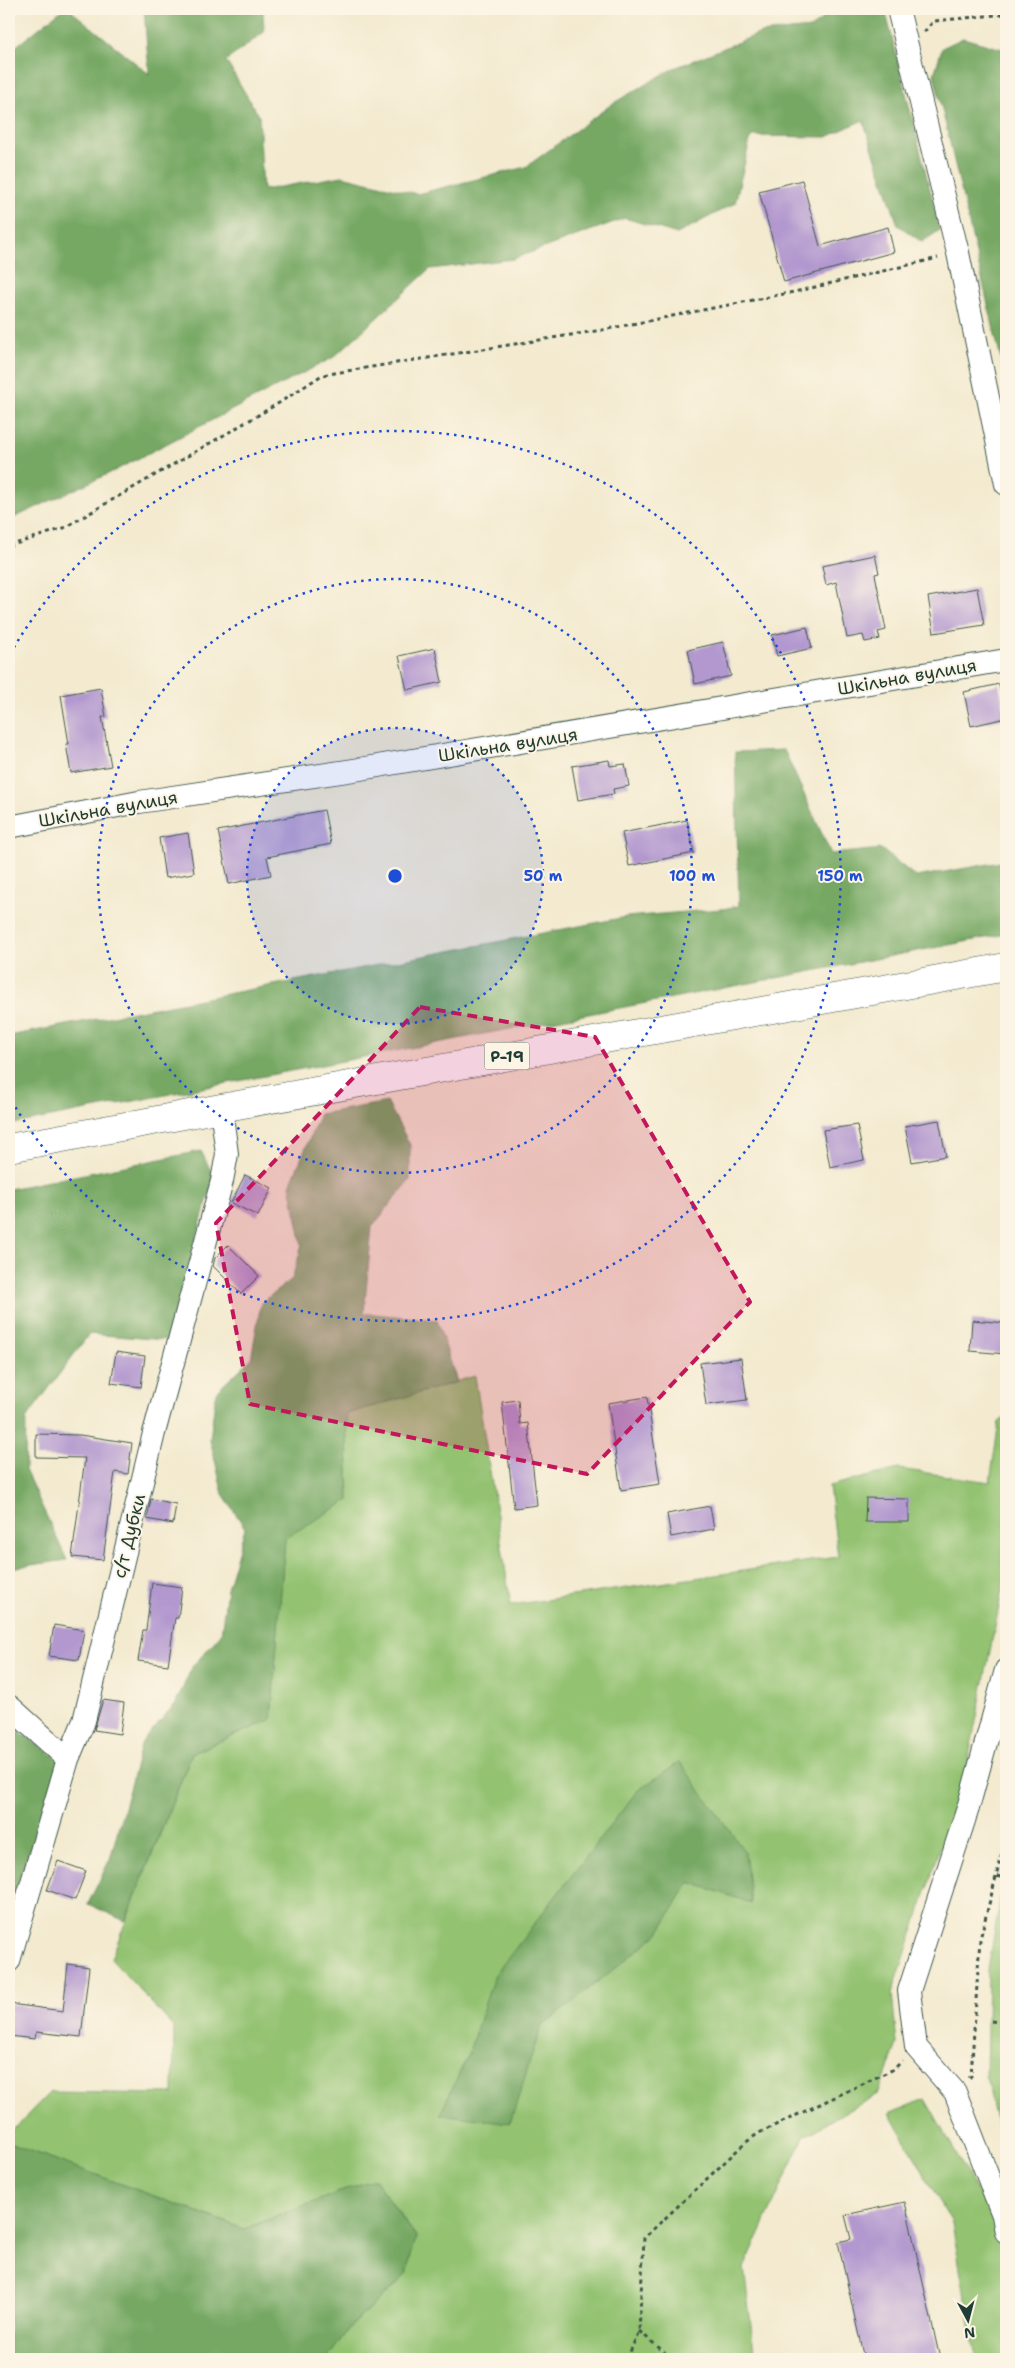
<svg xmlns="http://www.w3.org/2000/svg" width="1015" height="2368" viewBox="0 0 1015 2368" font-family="'Shantell Sans',sans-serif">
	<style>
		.green { fill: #93c271; stroke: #598052 }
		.forest { fill: #76a863; stroke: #4a724c }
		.building { fill: #b298cf }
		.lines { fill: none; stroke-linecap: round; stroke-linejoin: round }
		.minor-casing { stroke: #3f574b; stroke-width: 24 }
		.major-casing { stroke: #3f574b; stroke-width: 29 }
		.path { stroke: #3f574b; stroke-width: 3; stroke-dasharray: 4 4; stroke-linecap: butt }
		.minor { stroke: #fff; stroke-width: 22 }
		.major { stroke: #fff; stroke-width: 28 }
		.marked { fill: #c2185b; fill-opacity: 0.2; stroke: #c2185b; stroke-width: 4; stroke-dasharray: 10 6; stroke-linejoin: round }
		.ring { fill: none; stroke: #1d4ed8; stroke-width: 2.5; stroke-dasharray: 2.5 5 }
		.labels { text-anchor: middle; stroke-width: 4; stroke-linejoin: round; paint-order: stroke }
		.shield { fill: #fcf5e5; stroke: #617469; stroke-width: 1 }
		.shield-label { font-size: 16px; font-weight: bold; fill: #1f3d34 }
		.street-label { font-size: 18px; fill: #1f3d34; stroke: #fcf5e5 }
		.centre { fill: #1d4ed8; stroke: #fcf5e5; stroke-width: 2.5 }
		.ring-label { font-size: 15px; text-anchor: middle; font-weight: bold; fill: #1d4ed8; stroke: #fcf5e5; stroke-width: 4; stroke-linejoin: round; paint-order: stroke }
	</style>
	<rect width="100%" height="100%" fill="#fcf5e5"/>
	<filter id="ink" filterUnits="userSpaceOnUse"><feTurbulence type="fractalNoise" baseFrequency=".02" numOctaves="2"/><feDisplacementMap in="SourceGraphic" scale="10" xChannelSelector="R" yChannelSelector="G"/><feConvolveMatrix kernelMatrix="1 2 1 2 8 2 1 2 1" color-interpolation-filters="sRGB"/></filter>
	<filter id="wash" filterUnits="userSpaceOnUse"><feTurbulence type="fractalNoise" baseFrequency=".0096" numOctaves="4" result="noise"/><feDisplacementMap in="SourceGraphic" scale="20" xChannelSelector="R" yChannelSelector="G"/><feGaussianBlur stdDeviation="1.12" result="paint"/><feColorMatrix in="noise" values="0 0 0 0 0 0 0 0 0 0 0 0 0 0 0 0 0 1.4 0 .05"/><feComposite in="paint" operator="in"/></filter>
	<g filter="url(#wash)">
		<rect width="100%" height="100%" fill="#f3eacf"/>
		<!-- green -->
		<path class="green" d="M 475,1376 L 511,1605 L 838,1557 L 829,1486 L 899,1469 L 990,1482 L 999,1422 L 1006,1417 L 1006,1571 L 966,1771 L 892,1994 L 897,2044 L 879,2093 L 804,2137 L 744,2268 L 755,2359 L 327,2359 L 349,2328 L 406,2275 L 416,2236 L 374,2179 L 244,2229 L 9,2143 L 9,2134 L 50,2092 L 173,2094 L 174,2027 L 111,1959 L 192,1753 L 271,1720 L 285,1537 L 349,1500 L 346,1414 Z
			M 1001,1894 L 1006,1895 L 1006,2162 L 986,2077 L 988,1970 Z
			M 925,2099 L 993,2219 L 1006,2217 L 1006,2359 L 976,2359 L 952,2223 L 890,2113 Z"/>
		<!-- forest -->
		<path class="forest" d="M 63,9 L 69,9 L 149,74 L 144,9 L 263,9 L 264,32 L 226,61 L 259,116 L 263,190 L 342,176 L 417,194 L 526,167 L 612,104 L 672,69 L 761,33 L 811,28 L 834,9 L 885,9 L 940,230 L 922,242 L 898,225 L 863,120 L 827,137 L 751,136 L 735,203 L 677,234 L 625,218 L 513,259 L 430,269 L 334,357 L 112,472 L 9,520 L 9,52 Z
			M 963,38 L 1006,50 L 1006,381 L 934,75 L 942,48 Z
			M 784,750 L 831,854 L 881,849 L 916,877 L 1006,861 L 1006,934 L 9,1125 L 9,1036 L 626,917 L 722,909 L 739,906 L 735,752 Z
			M 387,1102 L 410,1145 L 410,1180 L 372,1227 L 364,1313 L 437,1320 L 457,1382 L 346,1414 L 349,1500 L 285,1538 L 271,1720 L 192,1753 L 125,1921 L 88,1904 L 110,1859 L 142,1742 L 176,1703 L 192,1667 L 221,1634 L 227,1589 L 245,1528 L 223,1494 L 210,1439 L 216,1392 L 251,1359 L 261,1303 L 292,1279 L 302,1245 L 290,1185 L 320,1114 Z
			M 201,1151 L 214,1177 L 167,1340 L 89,1334 L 26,1419 L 25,1470 L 67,1560 L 9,1568 L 9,1189 Z
			M 9,1724 L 60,1760 L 9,1912 Z
			M 680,1762 L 745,1852 L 751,1903 L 689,1882 L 659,1933 L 541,2027 L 510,2123 L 440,2114 L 467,2057 L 494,1976 L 637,1791 Z
			M 9,2143 L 244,2229 L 374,2179 L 416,2237 L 406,2275 L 349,2328 L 327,2359 L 9,2359 Z"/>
		<g id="blocks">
			<!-- building -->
			<path class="building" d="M 802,180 L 820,246 L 888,227 L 894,252 L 784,282 L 759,191 Z
				M 875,555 L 879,573 L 875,574 L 886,630 L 878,632 L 880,639 L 865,642 L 863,635 L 847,638 L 836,582 L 826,585 L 822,566 Z
				M 977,588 L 984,625 L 934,633 L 928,597 Z
				M 807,627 L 812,648 L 777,656 L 772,635 Z
				M 723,642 L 731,676 L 695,684 L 688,650 Z
				M 435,648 L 442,682 L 407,690 L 399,656 Z
				M 999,684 L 1006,718 L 971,726 L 964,692 Z
				M 101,688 L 106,717 L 102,717 L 111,766 L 71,773 L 66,744 L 69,744 L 61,695 Z
				M 609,760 L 610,766 L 625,764 L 629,786 L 613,789 L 614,794 L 578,800 L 572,766 Z
				M 324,810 L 331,844 L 267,857 L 271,875 L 229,884 L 218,831 Z
				M 687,820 L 694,853 L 629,866 L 622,833 Z
				M 188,833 L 194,873 L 165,878 L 159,838 Z
				M 939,1120 L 946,1156 L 912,1162 L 905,1126 Z
				M 857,1125 L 864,1160 L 830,1167 L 823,1130 Z
				M 245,1175 L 272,1188 L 258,1216 L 231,1203 Z
				M 228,1245 L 259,1276 L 241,1294 L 213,1266 L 215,1258 Z
				M 972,1320 L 1006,1323 L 1006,1354 L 970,1351 Z
				M 116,1352 L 145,1356 L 141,1387 L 111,1383 Z
				M 741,1358 L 747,1400 L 706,1405 L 700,1363 Z
				M 647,1397 L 660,1484 L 621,1490 L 608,1403 Z
				M 518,1400 L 520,1424 L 528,1423 L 537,1505 L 514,1508 L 502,1402 Z
				M 36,1434 L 80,1435 L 132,1443 L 128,1474 L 115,1472 L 103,1560 L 72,1557 L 85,1458 L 36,1457 Z
				M 866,1498 L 909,1499 L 909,1522 L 865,1522 Z
				M 151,1499 L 176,1504 L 173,1524 L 147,1519 Z
				M 710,1506 L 714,1529 L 671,1537 L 667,1514 Z
				M 152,1583 L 182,1587 L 178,1618 L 175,1618 L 168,1665 L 138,1661 L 143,1630 L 146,1630 Z
				M 54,1625 L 84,1630 L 79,1660 L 49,1656 Z
				M 103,1700 L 124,1703 L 120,1734 L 94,1730 Z
				M 58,1861 L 86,1871 L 75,1900 L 47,1890 Z
				M 68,1964 L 89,1967 L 81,2037 L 36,2032 L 35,2039 L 9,2036 L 10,2004 L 63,2011 Z
				M 905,2202 L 940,2359 L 864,2359 L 838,2242 L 851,2239 L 845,2215 Z"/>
		</g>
	</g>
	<g filter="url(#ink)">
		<use href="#blocks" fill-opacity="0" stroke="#3f574b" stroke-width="1"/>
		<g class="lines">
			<defs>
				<path id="minor" d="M 899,13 L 958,253 L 1006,484
					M 9,827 L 139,802 L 354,770 L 1006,660
					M 1006,1670 L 968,1808 L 909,1991 L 916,2047 L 955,2092 L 1003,2215 L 1006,2232
					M 9,1706 L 68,1759
					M 9,1961 L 68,1759 L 84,1721 L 154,1433 L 222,1181 L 227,1154 L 221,1108"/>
				<path id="major" d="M 9,1148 L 221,1108 L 1006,967"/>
			</defs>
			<!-- minor casing -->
			<use href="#minor" class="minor-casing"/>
			<!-- major casing -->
			<use href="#major" class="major-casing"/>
			<!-- path -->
			<path class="path" d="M 924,32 L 934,21 L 1006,14
				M 9,546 L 64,528 L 279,403 L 322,375 L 602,330 L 794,292 L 938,258
				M 997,1876 L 1006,1879
				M 991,2021 L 1006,2023
				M 969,2078 L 971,2076 L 980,1939 L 1006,1838
				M 639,2331 L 664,2352 L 668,2359
				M 627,2359 L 639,2331 L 644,2238 L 745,2143 L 759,2133 L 894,2069 L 902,2061"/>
			<!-- minor -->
			<use href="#minor" class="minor"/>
			<!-- major -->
			<use href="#major" class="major"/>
		</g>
	</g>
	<!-- marked area -->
	<path class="marked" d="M 420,1007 L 595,1037 L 750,1302 L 587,1474 L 250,1404 L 216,1223 Z"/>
	<!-- distance rings -->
	<circle cx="395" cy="876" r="148" fill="#1d4ed8" fill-opacity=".12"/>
	<g class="ring">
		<circle cx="395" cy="876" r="148"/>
		<circle cx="395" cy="876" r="297"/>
		<path d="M10 654A445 445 0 1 1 10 1098"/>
	</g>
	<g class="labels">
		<!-- shield labels -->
		<rect class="shield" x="484.5" y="1042.5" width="45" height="27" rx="4"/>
		<g class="shield-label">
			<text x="507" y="1062">Р-19</text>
		</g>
		<!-- street labels -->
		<g class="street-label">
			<text transform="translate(907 677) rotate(-10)" y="6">Шкільна вулиця</text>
			<text transform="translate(508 745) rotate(-9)" y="6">Шкільна вулиця</text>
			<text transform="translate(108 809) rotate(-10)" y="6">Шкільна вулиця</text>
			<text transform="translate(129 1536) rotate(-76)" y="6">с/т Дубки</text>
		</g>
	</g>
	<circle cx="395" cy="876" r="8" class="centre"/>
	<g class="ring-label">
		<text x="543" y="881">50 m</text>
		<text x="692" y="881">100 m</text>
		<text x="840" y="881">150 m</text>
	</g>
	<!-- margin -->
	<rect width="1015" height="2368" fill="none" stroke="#fcf5e5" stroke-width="30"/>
	<!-- north arrow -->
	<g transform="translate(968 2320) rotate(173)" stroke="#fcf5e5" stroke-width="4" paint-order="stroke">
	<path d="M0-4L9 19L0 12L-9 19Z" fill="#1f3d34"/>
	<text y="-8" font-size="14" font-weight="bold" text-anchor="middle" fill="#1f3d34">N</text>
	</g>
</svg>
